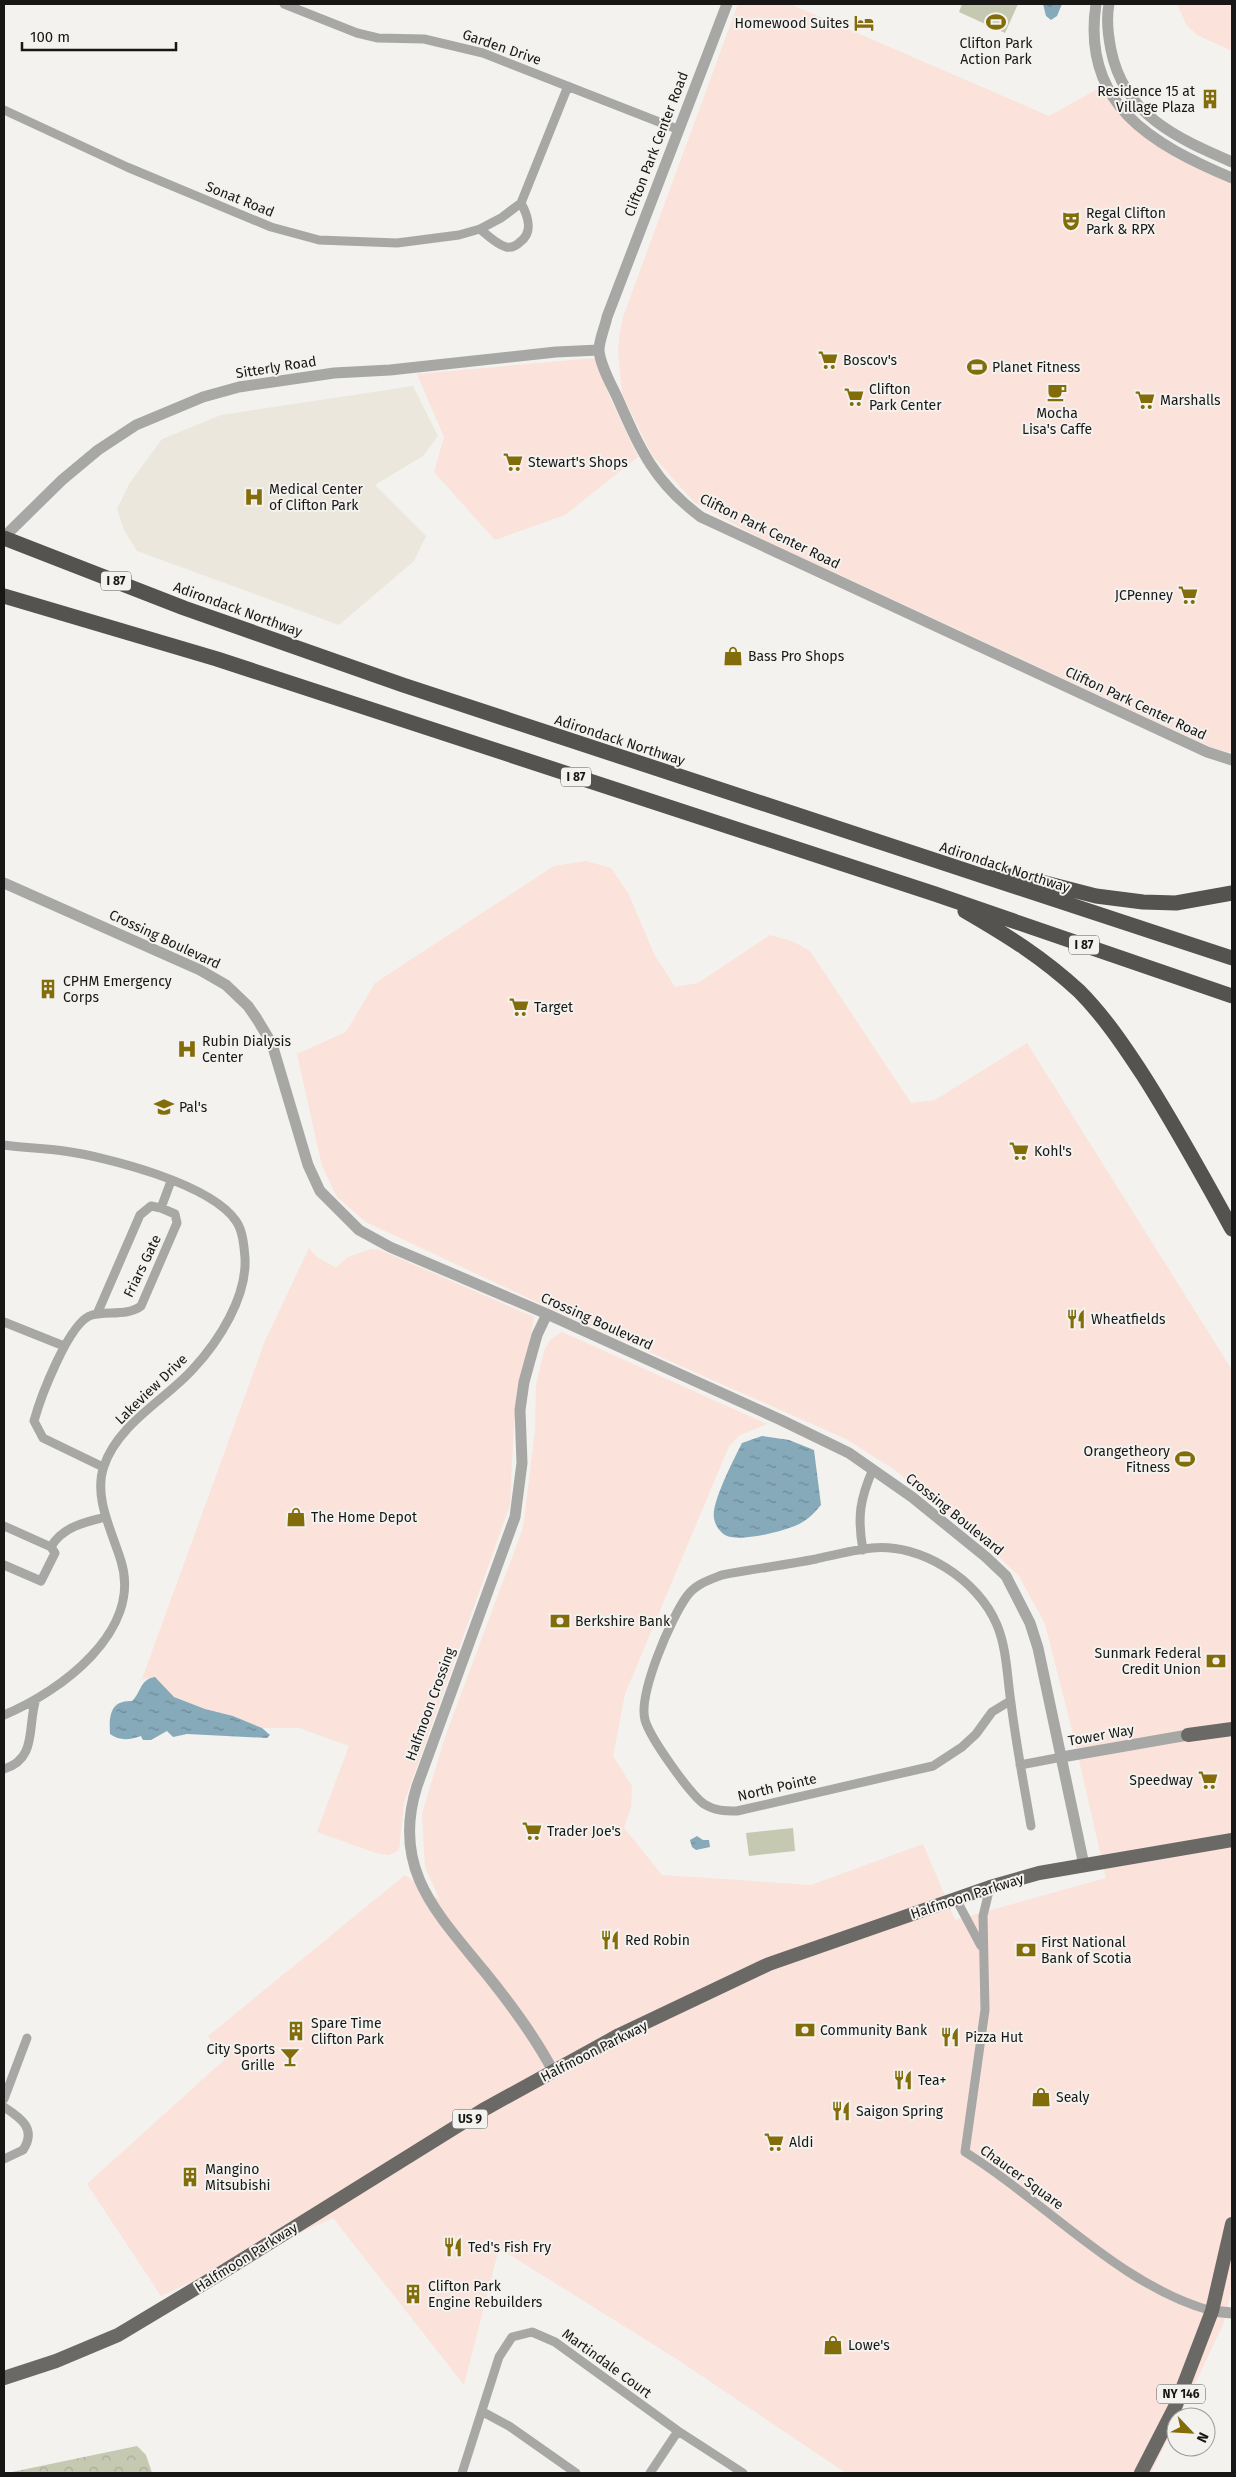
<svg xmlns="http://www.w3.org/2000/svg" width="1236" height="2477" viewBox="0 0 1236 2477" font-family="'Fira Sans',sans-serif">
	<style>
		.commercial { fill: #fbe2da }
		.built { fill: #ebe7dc }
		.forest { fill: url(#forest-crowns) }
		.garden { fill: #c5c9b2 }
		.water { fill: url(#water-ripples) }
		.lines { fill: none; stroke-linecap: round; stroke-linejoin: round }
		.minor { stroke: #a7a7a5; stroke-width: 9 }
		.tertiary { stroke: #a7a7a5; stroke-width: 11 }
		.primary { stroke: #6a6966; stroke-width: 14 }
		.motorway { stroke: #54534f; stroke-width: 15 }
		.labels { text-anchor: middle; stroke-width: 4; stroke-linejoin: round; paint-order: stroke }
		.shield { fill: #f3f2ee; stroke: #5a5957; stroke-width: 1 }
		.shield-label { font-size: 12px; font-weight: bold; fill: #181716 }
		.poi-label { font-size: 14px; fill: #181716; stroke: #f3f2ee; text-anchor: start }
		.street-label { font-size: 14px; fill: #181716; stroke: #f3f2ee }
	</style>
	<defs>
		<pattern id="forest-crowns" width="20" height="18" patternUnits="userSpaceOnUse" patternTransform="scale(1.25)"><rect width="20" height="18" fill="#c5c9b2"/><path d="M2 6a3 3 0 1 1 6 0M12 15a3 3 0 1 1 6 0" fill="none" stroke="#a8ac98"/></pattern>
		<pattern id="water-ripples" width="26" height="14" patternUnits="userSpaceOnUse" patternTransform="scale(1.25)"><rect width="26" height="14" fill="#86aaba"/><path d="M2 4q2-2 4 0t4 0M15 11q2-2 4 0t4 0" fill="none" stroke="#6d8996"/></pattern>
	</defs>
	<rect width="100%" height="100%" fill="#f3f2ee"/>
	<!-- commercial -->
	<path class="commercial" d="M 738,4 L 790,4 L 1049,116 L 1103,86 L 1130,125 L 1176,158 L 1232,183 L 1232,753 L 1211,747 L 758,537 L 694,502 L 652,455 L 622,394 L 618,351 L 620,332 L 623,317 Z
		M 1177,4 L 1232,4 L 1232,51 L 1197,35 L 1186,24 Z
		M 595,358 L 610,398 L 638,457 L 565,515 L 495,540 L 434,472 L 444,437 L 417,374 Z
		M 586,861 L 611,868 L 628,893 L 654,954 L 675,987 L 698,983 L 770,935 L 794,942 L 810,951 L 911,1103 L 935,1100 L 1027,1043 L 1232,1370 L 1232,2290 L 1223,2325 L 1179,2417 L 1176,2417 L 1176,2422 L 1151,2473 L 846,2473 L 675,2358 L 499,2248 L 464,2385 L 333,2218 L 161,2296 L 87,2184 L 224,2060 L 208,2036 L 405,1875 L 440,1900 L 425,1867 L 422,1814 L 445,1737 L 523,1528 L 535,1431 L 536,1385 L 544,1351 L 550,1340 L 562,1332 L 767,1424 L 740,1435 L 729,1446 L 625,1694 L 613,1756 L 632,1786 L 631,1807 L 624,1828 L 662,1875 L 811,1885 L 923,1844 L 955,1920 L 1106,1878 L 1073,1734 L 1045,1624 L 1019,1576 L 999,1557 L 895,1470 L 846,1439 L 543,1305 L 366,1222 L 337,1197 L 322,1166 L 297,1054 L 346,1032 L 375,983 L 554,866 Z
		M 309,1248 L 317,1257 L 336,1268 L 348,1257 L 371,1249 L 380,1250 L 534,1317 L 514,1422 L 510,1505 L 404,1803 L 399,1850 L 389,1855 L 376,1853 L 317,1832 L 349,1746 L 299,1728 L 262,1728 L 233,1716 L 205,1709 L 174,1697 L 155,1677 L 142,1679 L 265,1341 Z"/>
	<!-- built -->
	<path class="built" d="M 413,386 L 438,436 L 423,456 L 375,485 L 426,536 L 414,561 L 339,625 L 137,551 L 124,530 L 117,509 L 129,484 L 162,439 L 221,415 Z"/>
	<!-- forest -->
	<path class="forest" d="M 137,2446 L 146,2455 L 152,2473 L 7,2473 Z"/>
	<!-- garden -->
	<path class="garden" d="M 962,4 L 1018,4 L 1005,33 L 959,12 Z
		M 793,1828 L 795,1851 L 749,1856 L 746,1833 Z"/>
	<!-- water -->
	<path class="water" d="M 1043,4 L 1062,4 L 1057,16 L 1051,20 L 1046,16 Z
		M 762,1436 L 789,1440 L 814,1450 L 821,1505 C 815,1512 810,1518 801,1523 C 787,1531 742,1542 727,1536 C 720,1533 715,1525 714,1518 C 711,1503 735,1457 742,1443 Z
		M 155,1677 L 174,1697 L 205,1709 L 233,1716 L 262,1728 L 270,1735 L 267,1738 L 187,1734 L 173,1737 L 167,1731 L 151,1740 L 143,1740 L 141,1736 C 130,1740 119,1741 110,1734 C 109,1716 110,1700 132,1701 C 141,1693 140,1679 155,1677 Z
		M 697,1836 L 703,1840 L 709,1840 L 710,1847 L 696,1850 L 692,1847 L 690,1840 Z"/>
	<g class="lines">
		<!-- minor -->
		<path class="minor" d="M 284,4 L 357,33 L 378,38 L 424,39 L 483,53 L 677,129
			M 4,110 L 127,167 L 271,227 L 319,240 L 397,243 L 459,235 L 480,229 L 501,218 L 521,203 L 568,86
			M 480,229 C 487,235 496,244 506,247 C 511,248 516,246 520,242 C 534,232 528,216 521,203
			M 4,1145 C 23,1148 44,1148 64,1151 C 108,1157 211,1184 236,1221 C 243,1231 244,1246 245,1258 C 247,1297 219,1341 193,1369 C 165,1400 118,1424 104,1466 C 93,1497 112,1531 121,1561 C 143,1631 60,1692 4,1715
			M 97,1314 L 140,1215 L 151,1206 L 161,1208 L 171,1181
			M 4,1322 L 64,1346
			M 103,1467 L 43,1438 L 34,1421 C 40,1399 69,1321 92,1315 C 106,1311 129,1316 141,1306 L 177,1223 L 175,1214 L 161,1208
			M 4,1526 L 51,1547 L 55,1553 L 41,1581 L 4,1565
			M 51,1547 C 62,1527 85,1522 106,1517
			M 863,1550 C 857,1517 860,1499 873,1469
			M 1010,1701 L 992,1712 L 976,1734 L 962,1747 L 933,1766 L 737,1811 C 725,1811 715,1811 704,1804 C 690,1794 650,1738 645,1720 C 638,1694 671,1618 687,1596 C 696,1584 709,1580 722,1575 C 753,1569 785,1565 816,1559 C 834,1555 853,1550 872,1548 C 920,1543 978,1579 997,1625 C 1007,1649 1007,1677 1011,1703 C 1016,1744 1024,1785 1031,1826
			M 1020,1765 L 1062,1757
			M 4,1769 C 38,1759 27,1725 36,1699
			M 990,1887 L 983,1916 L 985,2010 L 965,2152 C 1045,2201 1120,2286 1212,2311
			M 956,1899 L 981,1946
			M 4,2099 L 27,2038
			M 4,2107 C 21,2118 37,2129 23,2150 L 4,2159
			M 483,2412 L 509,2426 L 576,2473
			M 462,2473 L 499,2357 L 512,2337 L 532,2332 L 555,2342 L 678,2431 L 743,2473
			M 650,2473 L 678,2431"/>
		<!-- tertiary -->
		<path class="tertiary" d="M 727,4 L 607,317 C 605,327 599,340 599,350 C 600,365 611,384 617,397 C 640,449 654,482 701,517 L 1207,752 L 1232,760
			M 1096,4 C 1081,105 1152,144 1232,178
			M 1109,4 C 1106,19 1108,35 1111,50 C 1124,115 1177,138 1232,162
			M 4,537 L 62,480 L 98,450 L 136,425 L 203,397 L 239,387 L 334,373 L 390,370 L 556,352 L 599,350
			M 4,883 L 200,970 L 226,985 L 248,1006 L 257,1019 L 272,1044 L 308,1165 L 320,1191 L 359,1230 L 390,1247 L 547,1314 L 781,1420 L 849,1453 L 912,1497 L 986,1557 L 1006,1576 L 1030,1623 L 1038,1648 L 1084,1865
			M 547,1314 L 537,1335 L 524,1382 L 520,1410 L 522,1463 L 515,1517 L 417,1786 C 391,1868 436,1912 484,1971 C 510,2003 534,2035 553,2071
			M 1062,1757 L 1188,1735
			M 1212,2311 L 1232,2313"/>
		<!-- primary -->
		<path class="primary" d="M 1188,1735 L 1232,1729
			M 4,2378 L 56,2361 L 118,2335 L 208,2281 L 483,2110 L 619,2035 L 769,1964 L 990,1887 L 1039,1873 L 1232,1840
			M 1141,2473 L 1176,2405 L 1212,2311 L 1232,2224"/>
		<!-- motorway -->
		<path class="motorway" d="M 4,538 L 184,608 L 403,685 L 1232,958
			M 4,596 L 217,659 L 935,894 L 1232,996
			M 995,875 L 1022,877 L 1096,896 L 1143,902 L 1176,903 L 1232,893
			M 965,911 C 1008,936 1042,957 1079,991 C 1104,1016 1124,1046 1143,1075 C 1175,1125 1204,1178 1232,1229"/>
	</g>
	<!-- icons -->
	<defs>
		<symbol id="stadium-bare" viewBox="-9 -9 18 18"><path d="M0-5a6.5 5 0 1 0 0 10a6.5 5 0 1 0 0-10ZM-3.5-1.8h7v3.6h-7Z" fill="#836d0a" stroke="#f3f2ee" stroke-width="2.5" paint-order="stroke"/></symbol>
		<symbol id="hotel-bare" viewBox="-9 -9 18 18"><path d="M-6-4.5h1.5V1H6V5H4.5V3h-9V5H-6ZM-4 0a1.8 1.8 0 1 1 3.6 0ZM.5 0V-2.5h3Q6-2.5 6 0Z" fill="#836d0a" stroke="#f3f2ee" stroke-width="2.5" paint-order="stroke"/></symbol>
		<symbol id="building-bare" viewBox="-9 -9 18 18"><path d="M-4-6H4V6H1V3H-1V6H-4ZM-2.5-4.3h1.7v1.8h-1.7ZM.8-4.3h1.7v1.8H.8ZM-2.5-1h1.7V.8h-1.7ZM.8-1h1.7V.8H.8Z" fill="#836d0a" stroke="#f3f2ee" stroke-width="2.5" paint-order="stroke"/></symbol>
		<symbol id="theatre-bare" viewBox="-9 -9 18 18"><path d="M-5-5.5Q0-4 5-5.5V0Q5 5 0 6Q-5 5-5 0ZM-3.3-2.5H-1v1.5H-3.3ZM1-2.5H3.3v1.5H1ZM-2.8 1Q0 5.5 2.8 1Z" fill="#836d0a" stroke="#f3f2ee" stroke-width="2.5" paint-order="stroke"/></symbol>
		<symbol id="supermarket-bare" viewBox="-9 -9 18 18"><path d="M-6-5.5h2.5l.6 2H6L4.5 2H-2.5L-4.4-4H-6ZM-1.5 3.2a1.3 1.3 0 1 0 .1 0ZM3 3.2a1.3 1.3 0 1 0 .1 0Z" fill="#836d0a" stroke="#f3f2ee" stroke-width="2.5" paint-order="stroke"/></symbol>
		<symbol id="cafe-bare" viewBox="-9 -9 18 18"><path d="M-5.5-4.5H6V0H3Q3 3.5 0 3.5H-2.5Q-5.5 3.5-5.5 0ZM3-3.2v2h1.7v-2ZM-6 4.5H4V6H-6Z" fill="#836d0a" stroke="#f3f2ee" stroke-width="2.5" paint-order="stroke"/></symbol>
		<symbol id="hospital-bare" viewBox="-9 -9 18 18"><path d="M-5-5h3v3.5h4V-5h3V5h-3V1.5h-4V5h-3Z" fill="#836d0a" stroke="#f3f2ee" stroke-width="2.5" paint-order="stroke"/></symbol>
		<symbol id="shop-bare" viewBox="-9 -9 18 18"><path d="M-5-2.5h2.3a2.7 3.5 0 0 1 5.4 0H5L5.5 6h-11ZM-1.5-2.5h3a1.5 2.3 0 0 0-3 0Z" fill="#836d0a" stroke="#f3f2ee" stroke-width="2.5" paint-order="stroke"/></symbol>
		<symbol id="school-bare" viewBox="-9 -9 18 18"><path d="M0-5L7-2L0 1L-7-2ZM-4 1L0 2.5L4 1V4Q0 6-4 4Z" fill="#836d0a" stroke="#f3f2ee" stroke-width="2.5" paint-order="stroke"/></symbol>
		<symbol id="restaurant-bare" viewBox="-9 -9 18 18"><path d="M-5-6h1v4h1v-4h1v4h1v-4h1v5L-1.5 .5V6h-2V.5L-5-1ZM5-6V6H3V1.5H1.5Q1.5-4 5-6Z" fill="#836d0a" stroke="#f3f2ee" stroke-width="2.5" paint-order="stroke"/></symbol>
		<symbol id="bank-bare" viewBox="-9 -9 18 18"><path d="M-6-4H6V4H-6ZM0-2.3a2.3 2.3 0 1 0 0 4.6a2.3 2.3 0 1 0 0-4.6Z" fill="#836d0a" stroke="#f3f2ee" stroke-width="2.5" paint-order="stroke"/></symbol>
		<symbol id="bar-bare" viewBox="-9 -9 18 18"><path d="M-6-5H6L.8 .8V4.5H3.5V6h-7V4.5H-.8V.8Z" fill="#836d0a" stroke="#f3f2ee" stroke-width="2.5" paint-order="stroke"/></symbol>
	</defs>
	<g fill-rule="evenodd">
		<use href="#stadium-bare" x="982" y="8" width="28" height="28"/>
		<use href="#hotel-bare" x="850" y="9" width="28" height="28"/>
		<use href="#building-bare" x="1196" y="85" width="28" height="28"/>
		<use href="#theatre-bare" x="1057" y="207" width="28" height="28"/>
		<use href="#supermarket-bare" x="814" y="346" width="28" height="28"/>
		<use href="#stadium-bare" x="963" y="353" width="28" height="28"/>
		<use href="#cafe-bare" x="1043" y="378" width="28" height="28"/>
		<use href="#supermarket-bare" x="840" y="383" width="28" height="28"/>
		<use href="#supermarket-bare" x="1131" y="386" width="28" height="28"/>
		<use href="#supermarket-bare" x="499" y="448" width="28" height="28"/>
		<use href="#hospital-bare" x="240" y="483" width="28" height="28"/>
		<use href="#supermarket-bare" x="1174" y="581" width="28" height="28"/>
		<use href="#shop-bare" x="719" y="642" width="28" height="28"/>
		<use href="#building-bare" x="34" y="975" width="28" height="28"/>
		<use href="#supermarket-bare" x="505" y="993" width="28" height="28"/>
		<use href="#hospital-bare" x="173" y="1035" width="28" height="28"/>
		<use href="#school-bare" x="150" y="1093" width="28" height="28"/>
		<use href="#supermarket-bare" x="1005" y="1137" width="28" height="28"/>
		<use href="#restaurant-bare" x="1062" y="1305" width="28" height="28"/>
		<use href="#stadium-bare" x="1171" y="1445" width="28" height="28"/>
		<use href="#shop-bare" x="282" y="1503" width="28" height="28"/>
		<use href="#bank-bare" x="546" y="1607" width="28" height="28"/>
		<use href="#bank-bare" x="1202" y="1647" width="28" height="28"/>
		<use href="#supermarket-bare" x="1194" y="1766" width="28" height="28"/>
		<use href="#supermarket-bare" x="518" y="1817" width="28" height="28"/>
		<use href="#restaurant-bare" x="596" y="1926" width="28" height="28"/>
		<use href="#bank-bare" x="1012" y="1936" width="28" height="28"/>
		<use href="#bank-bare" x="791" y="2016" width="28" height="28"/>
		<use href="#building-bare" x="282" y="2017" width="28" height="28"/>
		<use href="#restaurant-bare" x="936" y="2023" width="28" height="28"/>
		<use href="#bar-bare" x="276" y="2043" width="28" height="28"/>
		<use href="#restaurant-bare" x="889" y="2066" width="28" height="28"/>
		<use href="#shop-bare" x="1027" y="2083" width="28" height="28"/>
		<use href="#restaurant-bare" x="827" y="2097" width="28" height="28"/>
		<use href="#supermarket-bare" x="760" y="2128" width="28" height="28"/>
		<use href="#building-bare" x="176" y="2163" width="28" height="28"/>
		<use href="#restaurant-bare" x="439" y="2233" width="28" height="28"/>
		<use href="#building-bare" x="399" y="2280" width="28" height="28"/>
		<use href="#shop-bare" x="819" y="2331" width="28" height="28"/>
	</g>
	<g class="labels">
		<!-- shield labels -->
		<g class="shield">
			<rect x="101" y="571.5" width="30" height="19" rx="4"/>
			<rect x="561" y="767.5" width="30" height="19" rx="4"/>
			<rect x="1069" y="935.5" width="30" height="19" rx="4"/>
			<rect x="452.5" y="2109.5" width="35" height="19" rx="4"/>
			<rect x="1157" y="2384.5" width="48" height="19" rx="4"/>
		</g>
		<g class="shield-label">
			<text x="116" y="585">I 87</text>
			<text x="576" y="781">I 87</text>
			<text x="1084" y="949">I 87</text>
			<text x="470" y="2123">US 9</text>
			<text x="1181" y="2398">NY 146</text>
		</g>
		<!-- poi labels -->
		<g class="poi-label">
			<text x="849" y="28" text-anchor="end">Homewood Suites</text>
			<text x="996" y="48" text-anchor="middle">Clifton Park<tspan x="996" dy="16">Action Park</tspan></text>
			<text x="1195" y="96" text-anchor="end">Residence 15 at<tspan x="1195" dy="16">Village Plaza</tspan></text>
			<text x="1086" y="218">Regal Clifton<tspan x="1086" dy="16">Park &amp; RPX</tspan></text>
			<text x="843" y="365">Boscov's</text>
			<text x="992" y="372">Planet Fitness</text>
			<text x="869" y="394">Clifton<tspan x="869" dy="16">Park Center</tspan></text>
			<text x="1160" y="405">Marshalls</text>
			<text x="1057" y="418" text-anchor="middle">Mocha<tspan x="1057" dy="16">Lisa's Caffe</tspan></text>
			<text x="528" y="467">Stewart's Shops</text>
			<text x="269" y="494">Medical Center<tspan x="269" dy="16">of Clifton Park</tspan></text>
			<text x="1173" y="600" text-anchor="end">JCPenney</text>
			<text x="748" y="661">Bass Pro Shops</text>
			<text x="63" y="986">CPHM Emergency<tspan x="63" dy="16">Corps</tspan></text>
			<text x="534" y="1012">Target</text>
			<text x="202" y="1046">Rubin Dialysis<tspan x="202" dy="16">Center</tspan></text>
			<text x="179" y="1112">Pal's</text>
			<text x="1034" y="1156">Kohl's</text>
			<text x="1091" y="1324">Wheatfields</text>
			<text x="1170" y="1456" text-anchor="end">Orangetheory<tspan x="1170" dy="16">Fitness</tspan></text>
			<text x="311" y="1522">The Home Depot</text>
			<text x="575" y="1626">Berkshire Bank</text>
			<text x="1201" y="1658" text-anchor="end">Sunmark Federal<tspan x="1201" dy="16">Credit Union</tspan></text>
			<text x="1193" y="1785" text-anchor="end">Speedway</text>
			<text x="547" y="1836">Trader Joe's</text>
			<text x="625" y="1945">Red Robin</text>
			<text x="1041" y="1947">First National<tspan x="1041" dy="16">Bank of Scotia</tspan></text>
			<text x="311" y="2028">Spare Time<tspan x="311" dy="16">Clifton Park</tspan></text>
			<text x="820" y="2035">Community Bank</text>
			<text x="965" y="2042">Pizza Hut</text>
			<text x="275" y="2054" text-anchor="end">City Sports<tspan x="275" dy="16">Grille</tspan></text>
			<text x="918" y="2085">Tea+</text>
			<text x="1056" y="2102">Sealy</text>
			<text x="856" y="2116">Saigon Spring</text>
			<text x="789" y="2147">Aldi</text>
			<text x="205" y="2174">Mangino<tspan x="205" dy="16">Mitsubishi</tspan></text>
			<text x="468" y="2252">Ted's Fish Fry</text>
			<text x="428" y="2291">Clifton Park<tspan x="428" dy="16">Engine Rebuilders</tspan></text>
			<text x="848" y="2350">Lowe's</text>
		</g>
		<!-- street labels -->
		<g class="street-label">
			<text transform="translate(502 47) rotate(19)" y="5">Garden Drive</text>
			<text transform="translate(656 144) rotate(-69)" y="5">Clifton Park Center Road</text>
			<text transform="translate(240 199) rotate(22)" y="5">Sonat Road</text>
			<text transform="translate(276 367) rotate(-9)" y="5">Sitterly Road</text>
			<text transform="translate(770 531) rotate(26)" y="5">Clifton Park Center Road</text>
			<text transform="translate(238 609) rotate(20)" y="5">Adirondack Northway</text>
			<text transform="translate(1136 703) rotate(25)" y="5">Clifton Park Center Road</text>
			<text transform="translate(620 740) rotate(18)" y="5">Adirondack Northway</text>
			<text transform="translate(1005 867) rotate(18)" y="5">Adirondack Northway</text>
			<text transform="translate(165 939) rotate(25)" y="5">Crossing Boulevard</text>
			<text transform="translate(142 1266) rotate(-64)" y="5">Friars Gate</text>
			<text transform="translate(597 1321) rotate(24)" y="5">Crossing Boulevard</text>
			<text transform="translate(151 1389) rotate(-44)" y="5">Lakeview Drive</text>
			<text transform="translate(955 1514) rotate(39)" y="5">Crossing Boulevard</text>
			<text transform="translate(430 1704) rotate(-70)" y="5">Halfmoon Crossing</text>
			<text transform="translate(1101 1735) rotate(-10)" y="5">Tower Way</text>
			<text transform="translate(777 1787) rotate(-13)" y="5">North Pointe</text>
			<text transform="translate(967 1896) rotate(-18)" y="5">Halfmoon Parkway</text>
			<text transform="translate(594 2051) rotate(-27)" y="5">Halfmoon Parkway</text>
			<text transform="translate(1022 2177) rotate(36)" y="5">Chaucer Square</text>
			<text transform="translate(246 2257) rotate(-32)" y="5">Halfmoon Parkway</text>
			<text transform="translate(607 2363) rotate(36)" y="5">Martindale Court</text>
		</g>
	</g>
	<!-- border -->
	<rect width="1236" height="2477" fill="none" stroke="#181716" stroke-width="10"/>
	<!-- north arrow -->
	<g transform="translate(1191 2432) rotate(115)"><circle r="24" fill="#f3f2ee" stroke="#9b9a98"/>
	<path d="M0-4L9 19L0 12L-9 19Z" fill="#836d0a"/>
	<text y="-8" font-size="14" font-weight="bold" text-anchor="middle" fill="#181716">N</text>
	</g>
	<!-- scale -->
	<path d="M22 42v8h154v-8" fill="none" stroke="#181716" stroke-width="2.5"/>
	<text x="30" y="42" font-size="15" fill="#181716" stroke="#f3f2ee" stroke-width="4" paint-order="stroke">100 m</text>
</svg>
